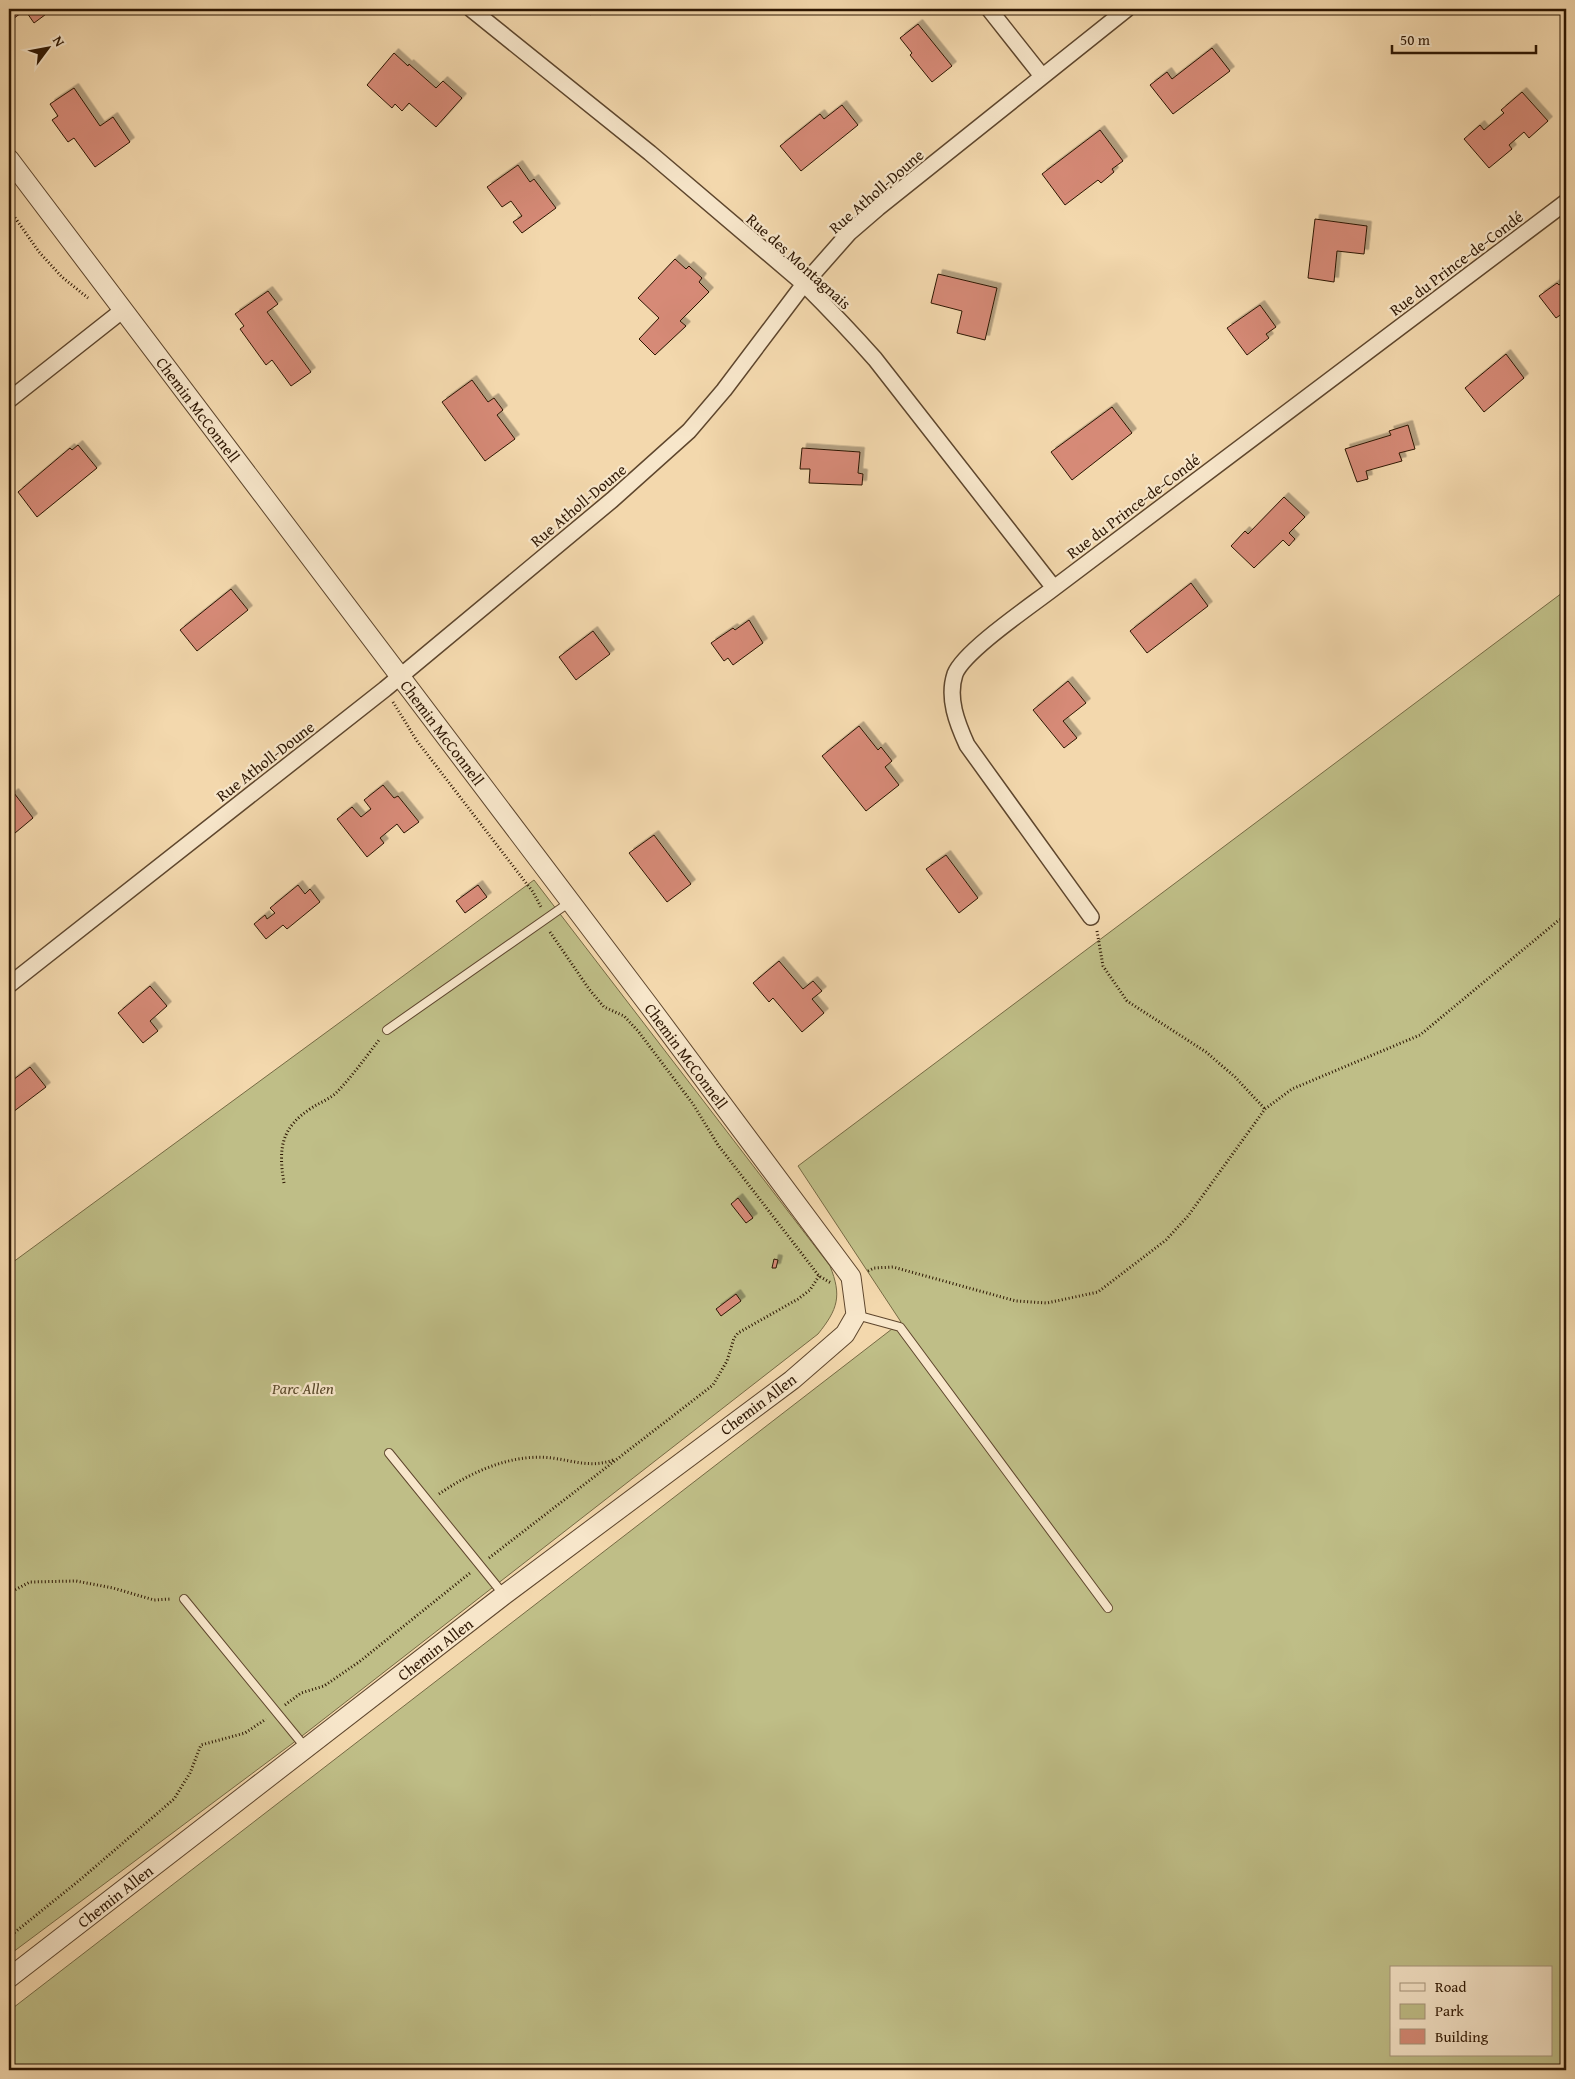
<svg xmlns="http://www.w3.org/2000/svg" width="1575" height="2079" viewBox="0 0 1575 2079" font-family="'Gentium Book Plus',serif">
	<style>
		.green { fill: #bfbe87; stroke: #766a44; fill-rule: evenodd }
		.building { fill: #d68a77; stroke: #2d1602; filter: url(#shadow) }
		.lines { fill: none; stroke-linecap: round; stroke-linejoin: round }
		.service-casing { stroke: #5e462d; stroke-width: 10 }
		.minor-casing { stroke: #5e462d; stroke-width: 18 }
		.tertiary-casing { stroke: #5e462d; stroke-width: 21 }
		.path { stroke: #2d1602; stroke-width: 3; stroke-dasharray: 1 2.5; stroke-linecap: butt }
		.service { stroke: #f7e6ca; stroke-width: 8 }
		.minor { stroke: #f7e6ca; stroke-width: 15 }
		.tertiary { stroke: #f7e6ca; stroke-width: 19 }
		.labels { text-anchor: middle; stroke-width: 4.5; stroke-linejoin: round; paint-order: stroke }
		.street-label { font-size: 16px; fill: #2d1602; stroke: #f7e6ca }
		.park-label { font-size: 16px; font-style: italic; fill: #59482a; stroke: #f7e6ca }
	</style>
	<defs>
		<filter id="shadow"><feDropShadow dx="4.5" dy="-4.5" stdDeviation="0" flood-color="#0004"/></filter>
	</defs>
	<rect width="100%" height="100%" fill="#f3d8ad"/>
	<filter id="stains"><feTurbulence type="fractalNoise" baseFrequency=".004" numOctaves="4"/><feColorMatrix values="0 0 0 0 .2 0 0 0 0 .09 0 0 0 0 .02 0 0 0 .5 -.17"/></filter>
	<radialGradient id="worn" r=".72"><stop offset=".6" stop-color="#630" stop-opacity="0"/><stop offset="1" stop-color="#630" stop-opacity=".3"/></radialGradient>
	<!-- green -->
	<path class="green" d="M 1566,590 L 1566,2070 L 9,2070 L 9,2011 L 901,1322 L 798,1166 ZM 1391,1968 L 1551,1968 L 1551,2055 L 1391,2055 Z
		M 534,880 L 830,1266 C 842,1296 838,1309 818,1334 L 293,1743 L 9,1955 L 9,1265 Z"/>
	<!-- building -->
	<path class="building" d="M 9,9 L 53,9 L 34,23 L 25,10 L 9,22 Z
		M 583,9 L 596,9 L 591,15 Z
		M 918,24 L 952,66 L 932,82 L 910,55 L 912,53 L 900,38 Z
		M 1212,48 L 1230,71 L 1173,114 L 1150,85 L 1167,72 L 1172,79 Z
		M 394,53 L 408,66 L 409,64 L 436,88 L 443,81 L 462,98 L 436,127 L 409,103 L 402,111 L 395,104 L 392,108 L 367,85 Z
		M 74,88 L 100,126 L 113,117 L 130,142 L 95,167 L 74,138 L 68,142 L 52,120 L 58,116 L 50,104 Z
		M 1522,92 L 1548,121 L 1529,138 L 1524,132 L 1509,145 L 1512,149 L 1489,168 L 1464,139 L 1480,125 L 1484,130 L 1504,113 L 1501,110 Z
		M 842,105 L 858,125 L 801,171 L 780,146 L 820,114 L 824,119 Z
		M 1100,130 L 1123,161 L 1112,169 L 1114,172 L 1101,183 L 1098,180 L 1065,205 L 1042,174 Z
		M 518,165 L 530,182 L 534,179 L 556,208 L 522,233 L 513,222 L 522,216 L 511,201 L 502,207 L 487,187 Z
		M 1315,219 L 1367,226 L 1364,254 L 1337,251 L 1334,282 L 1308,278 Z
		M 675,259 L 686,269 L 689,266 L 702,278 L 699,282 L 709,292 L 680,321 L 686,326 L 655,355 L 639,339 L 659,318 L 638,298 Z
		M 938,274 L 997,288 L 985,340 L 957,333 L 962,311 L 931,303 Z
		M 1566,280 L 1566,311 L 1556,318 L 1539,296 L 1557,283 L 1559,285 Z
		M 268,291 L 278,304 L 267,312 L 311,372 L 291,386 L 272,360 L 266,365 L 240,329 L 244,326 L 235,314 Z
		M 1260,305 L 1276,327 L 1266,334 L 1269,338 L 1247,355 L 1227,328 Z
		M 1506,354 L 1524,378 L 1484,412 L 1465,388 Z
		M 472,380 L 488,402 L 494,398 L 503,410 L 497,415 L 515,439 L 485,461 L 442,402 Z
		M 1112,407 L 1132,433 L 1072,480 L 1051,452 Z
		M 1408,425 L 1415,449 L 1399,453 L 1402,461 L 1366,471 L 1368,479 L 1357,482 L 1345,449 L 1391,435 L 1389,431 Z
		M 78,445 L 97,468 L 37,517 L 18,492 L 70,448 L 72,450 Z
		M 802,448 L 860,452 L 858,473 L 863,474 L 862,485 L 809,483 L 810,469 L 800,469 Z
		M 1284,497 L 1305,517 L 1289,533 L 1295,539 L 1289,546 L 1283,540 L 1254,568 L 1231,546 L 1245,531 L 1248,534 Z
		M 1191,583 L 1208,606 L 1147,653 L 1130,631 Z
		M 231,589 L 248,610 L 197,651 L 180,630 Z
		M 749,620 L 763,643 L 733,665 L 728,658 L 724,661 L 711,643 L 733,628 L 735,630 Z
		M 593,631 L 610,654 L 576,680 L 559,657 Z
		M 1068,681 L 1086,703 L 1063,721 L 1077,738 L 1064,748 L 1033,710 Z
		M 859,726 L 878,750 L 881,747 L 892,761 L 885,767 L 899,785 L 866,811 L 822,756 Z
		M 383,785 L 394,798 L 398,796 L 419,822 L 404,833 L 397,824 L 380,838 L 384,843 L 367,857 L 337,819 L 352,807 L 361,817 L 371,809 L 364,800 Z
		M 14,793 L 33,818 L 9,838 L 9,797 Z
		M 654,835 L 691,884 L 667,902 L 629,853 Z
		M 946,855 L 978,898 L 959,913 L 926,869 Z
		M 298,885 L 305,894 L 310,889 L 320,902 L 287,929 L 283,925 L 266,939 L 254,924 L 265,915 L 267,919 L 275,913 L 270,908 Z
		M 478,885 L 487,897 L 465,913 L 456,901 Z
		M 779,961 L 803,989 L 813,981 L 822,991 L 812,999 L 824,1013 L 802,1032 L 773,998 L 769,1002 L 753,983 Z
		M 150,986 L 167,1006 L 150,1021 L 158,1031 L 143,1043 L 118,1013 Z
		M 30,1067 L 46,1087 L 9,1115 L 9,1083 Z
		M 738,1198 L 753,1218 L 746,1223 L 731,1204 Z
		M 774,1259 L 778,1260 L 776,1268 L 772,1268 Z
		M 736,1294 L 741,1301 L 721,1316 L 716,1309 Z"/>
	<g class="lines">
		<defs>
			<path id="service" d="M 387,1030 L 570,902
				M 856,1315 L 900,1327 L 1108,1608
				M 389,1453 L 504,1595
				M 184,1599 L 305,1747"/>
			<path id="minor" d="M 471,9 L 650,153 L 804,284 C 829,309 852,333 875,359 L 1054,588
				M 989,9 L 1042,76
				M 9,400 L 123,310
				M 1091,917 L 967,745 C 957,723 947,698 955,674 C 964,651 1032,605 1054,588 L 1566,202
				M 9,985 L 385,689 L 612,500 L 689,431 L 724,390 L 804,284 L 849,233 L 878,208 L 1127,9"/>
			<g id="tertiary">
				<path id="s1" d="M 9,159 L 650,1007 L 851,1277 L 856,1315 L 845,1334 L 792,1380 L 504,1595 L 9,1978"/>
			</g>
		</defs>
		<!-- service casing -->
		<use href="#service" class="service-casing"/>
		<!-- minor casing -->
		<use href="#minor" class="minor-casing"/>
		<!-- tertiary casing -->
		<use href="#tertiary" class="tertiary-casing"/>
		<!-- path -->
		<path class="path" d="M 9,209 L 39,252 L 62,277 L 88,298
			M 393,702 L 417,741 L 533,892 L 541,907
			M 1097,931 L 1103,966 L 1127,1001 L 1206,1052 L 1235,1077 L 1265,1109
			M 550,932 L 589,989 L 604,1007 L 624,1016 L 638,1031 L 693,1104 L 718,1145 L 819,1276 L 831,1283
			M 284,1183 C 278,1148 281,1127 313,1107 C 321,1102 332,1098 338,1091 C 353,1075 366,1057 379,1040
			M 868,1271 L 874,1268 L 893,1267 L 1016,1301 L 1047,1303 L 1098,1292 L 1166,1240 L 1188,1216 L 1265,1109 L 1292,1089 L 1420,1035 L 1559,920 L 1566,918
			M 439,1494 C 471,1472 512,1453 552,1458 C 574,1461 592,1468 613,1460
			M 489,1558 L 713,1385 L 727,1361 L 734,1338 L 738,1333 L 798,1299 L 810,1290 L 819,1276
			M 9,1593 L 30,1582 L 76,1581 L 113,1588 L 154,1600 L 171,1599
			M 285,1705 L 301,1693 L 324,1686 L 359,1662 L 470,1573
			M 9,1937 L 81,1879 L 174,1799 L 190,1773 L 201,1745 L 245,1733 L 266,1719"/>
		<!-- service -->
		<use href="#service" class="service"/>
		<!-- minor -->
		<use href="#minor" class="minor"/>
		<!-- tertiary -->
		<use href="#tertiary" class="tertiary"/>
	</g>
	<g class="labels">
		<!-- street labels -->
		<g class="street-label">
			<text transform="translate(876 191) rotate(-41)" y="6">Rue Atholl-Doune</text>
			<text transform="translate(799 261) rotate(42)" y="6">Rue des Montagnais</text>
			<text transform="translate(1456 263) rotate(-37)" y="6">Rue du Prince-de-Condé</text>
			<text dy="6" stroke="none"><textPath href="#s1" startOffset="314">Chemin McConnell</textPath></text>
			<text transform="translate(578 505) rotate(-40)" y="6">Rue Atholl-Doune</text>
			<text transform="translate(1133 506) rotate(-37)" y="6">Rue du Prince-de-Condé</text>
			<text dy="6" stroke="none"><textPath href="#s1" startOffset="719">Chemin McConnell</textPath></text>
			<text transform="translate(265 761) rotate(-38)" y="6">Rue Atholl-Doune</text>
			<text dy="6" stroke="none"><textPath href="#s1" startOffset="1124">Chemin McConnell</textPath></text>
			<text transform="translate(758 1404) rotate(-37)" y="6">Chemin Allen</text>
			<text transform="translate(435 1649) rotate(-38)" y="6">Chemin Allen</text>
			<text transform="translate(115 1896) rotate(-38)" y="6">Chemin Allen</text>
		</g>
		<!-- park labels -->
		<g class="park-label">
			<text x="303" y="1394">Parc Allen</text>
		</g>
	</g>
	<!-- margin -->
	<rect width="1575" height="2079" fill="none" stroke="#f3d8ad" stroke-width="30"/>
	<rect x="10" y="10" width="1555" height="2059" fill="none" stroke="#2d1602" stroke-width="2.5"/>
	<rect x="15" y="15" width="1545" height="2049" fill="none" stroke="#2d1602"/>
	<!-- legend -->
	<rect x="1390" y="1966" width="162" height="90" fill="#f7e6ca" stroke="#a6937a"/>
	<rect x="1400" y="1983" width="25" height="8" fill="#f7e6ca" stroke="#a6937a"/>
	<text x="1435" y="1992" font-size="15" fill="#2d1602">Road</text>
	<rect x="1400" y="2004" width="25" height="15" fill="#bfbe87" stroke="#a6937a"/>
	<text x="1435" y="2016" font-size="15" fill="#2d1602">Park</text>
	<rect x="1400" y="2029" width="25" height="15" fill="#d68a77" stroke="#a6937a"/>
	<text x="1435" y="2042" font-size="15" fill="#2d1602">Building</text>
	<!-- north arrow -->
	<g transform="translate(48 48) rotate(58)" stroke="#f7e6ca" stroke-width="4" paint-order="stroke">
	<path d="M0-4L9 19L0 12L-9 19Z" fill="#2d1602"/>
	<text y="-8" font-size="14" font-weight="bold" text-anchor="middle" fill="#2d1602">N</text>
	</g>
	<!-- scale -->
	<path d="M1392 45v8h144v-8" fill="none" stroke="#2d1602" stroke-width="2.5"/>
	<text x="1400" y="45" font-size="15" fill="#2d1602" stroke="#f7e6ca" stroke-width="4" paint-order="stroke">50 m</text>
	<rect width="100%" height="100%" filter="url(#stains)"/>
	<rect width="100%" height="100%" fill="url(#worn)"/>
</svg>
